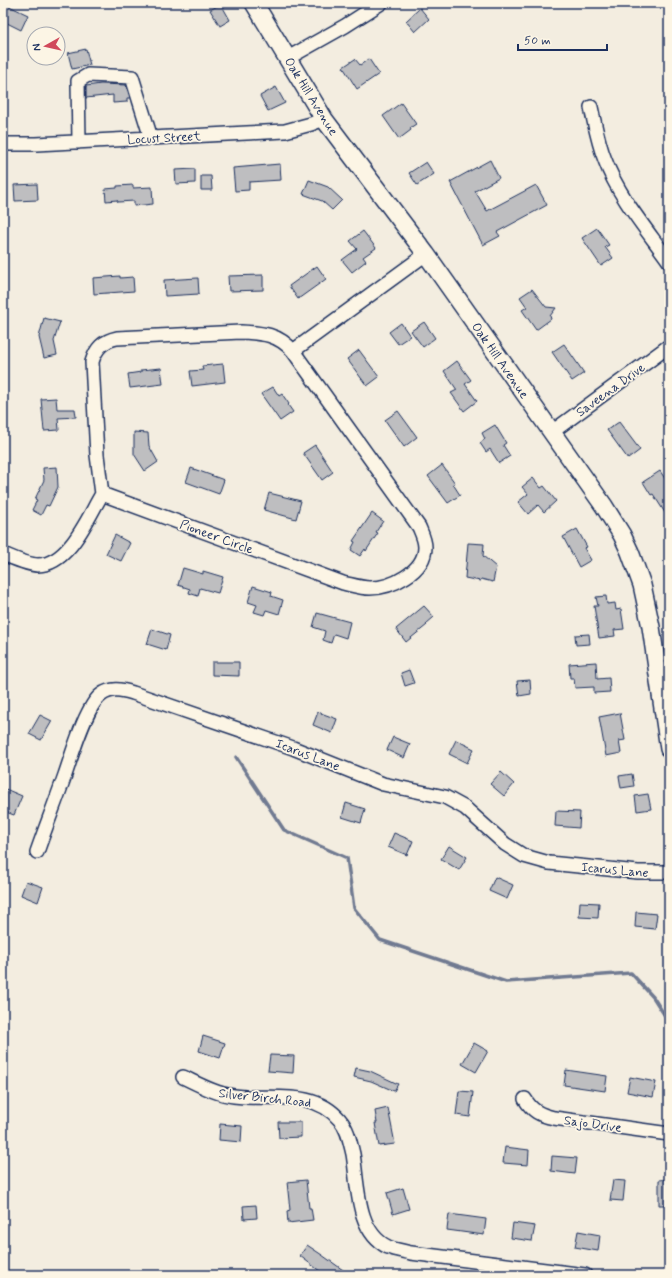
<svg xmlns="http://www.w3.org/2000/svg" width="672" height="1278" viewBox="0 0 672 1278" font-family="Mynerve,sans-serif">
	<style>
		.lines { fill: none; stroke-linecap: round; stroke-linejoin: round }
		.stream { stroke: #707a91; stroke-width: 3.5 }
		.building { fill: #bebec0; stroke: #1b2f5e }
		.minor-casing { stroke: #1b2f5e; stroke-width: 16 }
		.major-casing { stroke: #1b2f5e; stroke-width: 20 }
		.minor { stroke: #fcf5e5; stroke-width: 13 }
		.major { stroke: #fcf5e5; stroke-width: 17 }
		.labels { text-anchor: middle; stroke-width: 3.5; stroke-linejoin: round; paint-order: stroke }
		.street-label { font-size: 13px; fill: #1b2f5e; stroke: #fcf5e5 }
	</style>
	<rect width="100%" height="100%" fill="#f3ede0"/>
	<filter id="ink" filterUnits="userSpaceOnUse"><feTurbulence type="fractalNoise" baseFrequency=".025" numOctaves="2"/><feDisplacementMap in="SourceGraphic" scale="8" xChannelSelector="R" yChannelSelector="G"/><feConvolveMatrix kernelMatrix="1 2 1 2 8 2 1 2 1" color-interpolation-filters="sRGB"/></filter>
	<g filter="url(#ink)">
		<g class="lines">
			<!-- stream -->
			<path class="stream" d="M 236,757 L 284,830 L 347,858 L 354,908 L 380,940 L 506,982 L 631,973 L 653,997 L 669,1022"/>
		</g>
		<!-- building -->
		<path class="building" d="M 221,4 L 230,20 L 220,26 L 210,10 Z
			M 7,5 L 28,15 L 21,30 L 3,21 L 3,14 Z
			M 420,8 L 429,19 L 415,32 L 406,21 Z
			M 86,49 L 90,65 L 72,69 L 68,53 Z
			M 355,59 L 360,65 L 369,59 L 379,74 L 357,89 L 343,67 Z
			M 101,84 L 126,85 L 130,98 L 127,98 L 127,102 L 113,103 L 113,95 L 86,98 L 86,86 Z
			M 276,87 L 285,103 L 268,111 L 260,96 Z
			M 401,103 L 416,124 L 410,128 L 411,130 L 399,139 L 383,116 Z
			M 490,160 L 499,178 L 475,191 L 487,211 L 536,185 L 547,205 L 497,232 L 500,236 L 483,245 L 450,182 Z
			M 426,162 L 434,174 L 417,185 L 409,173 Z
			M 280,164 L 281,180 L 249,182 L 249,190 L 235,191 L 233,168 Z
			M 195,169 L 195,183 L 176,184 L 175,170 Z
			M 201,176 L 211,176 L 212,190 L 201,190 Z
			M 309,180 L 328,187 L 342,200 L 332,210 L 322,201 L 303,194 Z
			M 37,184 L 38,200 L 15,201 L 14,185 Z
			M 133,185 L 133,188 L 152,187 L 153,204 L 134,206 L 134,201 L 118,202 L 117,200 L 106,201 L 105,189 L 117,188 L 117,186 Z
			M 597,228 L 609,245 L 605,247 L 613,258 L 601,266 L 582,238 Z
			M 363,231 L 376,248 L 363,257 L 366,261 L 352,272 L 342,260 L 357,249 L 350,241 Z
			M 317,266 L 326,279 L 298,299 L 289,286 Z
			M 263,275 L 263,290 L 229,291 L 228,276 Z
			M 120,276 L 120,278 L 133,277 L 134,291 L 94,294 L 93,278 Z
			M 198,278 L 199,294 L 165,296 L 164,280 Z
			M 532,289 L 546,307 L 556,308 L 550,316 L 551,319 L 536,330 L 522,310 L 527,307 L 520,297 Z
			M 44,318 L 60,322 L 54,341 L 57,355 L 44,358 L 39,337 Z
			M 424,322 L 435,338 L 423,347 L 411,331 Z
			M 401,323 L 410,336 L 398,344 L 389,332 Z
			M 564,344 L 584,373 L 572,381 L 552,352 Z
			M 359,350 L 379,377 L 367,386 L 347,359 Z
			M 457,361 L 471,380 L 465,384 L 477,401 L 464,411 L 451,393 L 457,390 L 444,371 Z
			M 223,364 L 225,382 L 192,386 L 190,371 L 203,370 L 202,366 Z
			M 161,368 L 163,384 L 130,388 L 128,374 L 141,372 L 141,370 Z
			M 273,387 L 279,396 L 282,394 L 289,404 L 288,405 L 293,412 L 280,421 L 261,394 Z
			M 56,398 L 57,409 L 75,409 L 76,417 L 58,418 L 59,430 L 44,431 L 41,399 Z
			M 398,411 L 417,437 L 404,447 L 385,420 Z
			M 619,422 L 640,450 L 628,459 L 607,430 Z
			M 495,425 L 506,443 L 503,445 L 510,456 L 499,463 L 490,449 L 486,452 L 480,443 L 485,439 L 482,433 Z
			M 134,432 L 148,433 L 149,446 L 158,462 L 145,471 L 134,454 Z
			M 315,445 L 333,472 L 322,480 L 303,453 Z
			M 442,465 L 455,483 L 453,484 L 460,495 L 448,503 L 428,476 Z
			M 57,467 L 58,487 L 49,506 L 46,505 L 41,515 L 32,510 L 37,500 L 35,499 L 44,480 L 43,468 Z
			M 191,468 L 224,480 L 219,494 L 186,482 Z
			M 660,471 L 666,480 L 669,478 L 669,519 L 653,494 L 651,495 L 643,482 Z
			M 533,478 L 541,488 L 544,486 L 556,501 L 544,512 L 538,505 L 528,514 L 518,502 L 528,494 L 522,487 Z
			M 269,493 L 301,501 L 296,519 L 264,510 Z
			M 372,513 L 383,521 L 376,532 L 378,533 L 366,551 L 365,549 L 360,556 L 351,550 L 355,542 L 353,541 Z
			M 577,529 L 587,547 L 584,548 L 591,560 L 579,567 L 563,537 Z
			M 115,535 L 130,543 L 121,561 L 106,554 Z
			M 468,543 L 484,544 L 483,556 L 496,567 L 493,582 L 481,579 L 480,581 L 465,578 Z
			M 183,568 L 203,574 L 203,571 L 223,577 L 218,593 L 200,588 L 198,596 L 189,593 L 190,589 L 178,585 Z
			M 253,586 L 272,592 L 271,596 L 283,600 L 279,614 L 266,610 L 264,615 L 254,612 L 257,605 L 248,602 Z
			M 606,596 L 607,604 L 615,603 L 616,610 L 621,609 L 624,629 L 614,630 L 615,636 L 599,638 L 594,606 L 598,606 L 596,597 Z
			M 424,606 L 434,617 L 426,624 L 427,625 L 406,642 L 396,629 Z
			M 317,613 L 350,622 L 346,638 L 334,634 L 331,643 L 323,640 L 325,631 L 313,627 Z
			M 152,629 L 170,635 L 166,650 L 147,644 Z
			M 589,634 L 590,644 L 576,645 L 575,635 Z
			M 212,662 L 239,662 L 239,676 L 212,675 Z
			M 596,662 L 597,679 L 609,678 L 610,692 L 594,693 L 594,687 L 575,688 L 574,678 L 570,678 L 569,664 Z
			M 409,670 L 414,683 L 405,686 L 401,673 Z
			M 530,680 L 531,694 L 519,696 L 517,681 Z
			M 318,712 L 337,719 L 332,733 L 313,725 Z
			M 620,713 L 625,740 L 619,741 L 621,753 L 606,756 L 599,717 Z
			M 40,715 L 52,721 L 41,740 L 29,734 Z
			M 393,737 L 410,744 L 404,758 L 387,750 Z
			M 456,740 L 474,749 L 467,763 L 449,754 Z
			M 501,772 L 514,784 L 504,796 L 490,784 Z
			M 632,774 L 634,786 L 621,788 L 619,776 Z
			M 3,788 L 22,796 L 14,815 L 3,811 Z
			M 648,794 L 651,809 L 637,811 L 635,796 Z
			M 346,803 L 365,809 L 361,823 L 342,817 Z
			M 556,811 L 580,812 L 579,828 L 555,826 Z
			M 394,833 L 413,841 L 407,855 L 388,847 Z
			M 449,846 L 467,857 L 459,870 L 441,859 Z
			M 495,877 L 513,885 L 507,899 L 489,891 Z
			M 26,881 L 43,887 L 38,902 L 21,895 Z
			M 580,902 L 599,903 L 598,918 L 579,917 Z
			M 636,912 L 657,914 L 655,929 L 635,927 Z
			M 203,1036 L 225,1043 L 220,1058 L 199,1051 Z
			M 474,1043 L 488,1051 L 476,1072 L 462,1064 Z
			M 270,1055 L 294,1056 L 293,1073 L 268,1071 Z
			M 356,1068 L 370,1071 L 398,1084 L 394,1091 L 371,1081 L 354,1077 Z
			M 566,1070 L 607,1076 L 605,1091 L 564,1085 Z
			M 630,1077 L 656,1082 L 653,1097 L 627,1092 Z
			M 459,1091 L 473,1092 L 470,1117 L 456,1115 Z
			M 388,1108 L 395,1144 L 379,1146 L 375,1123 L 377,1123 L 375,1111 Z
			M 278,1122 L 301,1122 L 301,1137 L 279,1138 Z
			M 220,1124 L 242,1126 L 241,1142 L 219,1140 Z
			M 505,1147 L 529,1150 L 528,1165 L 503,1163 Z
			M 552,1156 L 577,1158 L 575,1174 L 551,1171 Z
			M 669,1179 L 669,1205 L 659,1205 L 659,1180 Z
			M 306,1180 L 309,1208 L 311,1208 L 313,1220 L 288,1223 L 287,1211 L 290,1210 L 287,1182 Z
			M 613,1180 L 625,1181 L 623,1201 L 610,1200 Z
			M 403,1188 L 409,1209 L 393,1214 L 387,1193 Z
			M 256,1205 L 257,1218 L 244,1219 L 243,1206 Z
			M 449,1214 L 486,1219 L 484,1235 L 447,1230 Z
			M 513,1223 L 535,1226 L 532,1241 L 511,1238 Z
			M 578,1231 L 600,1235 L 598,1251 L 575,1247 Z
			M 307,1245 L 322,1255 L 350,1275 L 325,1275 L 300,1256 Z"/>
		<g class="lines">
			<defs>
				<path id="minor" d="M 288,58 L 345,26 L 381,3
					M 591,107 C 595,125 598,143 605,160 C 618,196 647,230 669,261
					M 79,142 L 78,81 L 88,75 L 132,77 L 151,138
					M 3,144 L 36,144 L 285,131 L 311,124 L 324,119
					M 293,351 L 419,527 C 422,534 425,540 425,547 C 425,572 391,588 370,588 C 361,588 352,585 343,583 L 102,494 L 97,455 L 92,362 C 96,348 103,341 117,338 L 241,332 C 263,333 278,334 293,351 L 426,254
					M 552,432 L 669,346
					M 3,554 C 13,558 28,565 38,565 C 69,565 88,517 102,494
					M 37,852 C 46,826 56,801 65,775 C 72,755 86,706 101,695 C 112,687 122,690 133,693 L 293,748 L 383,784 L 445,797 L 465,808 L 505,844 L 524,856 L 549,863 L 638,872 L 669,872
					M 183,1077 C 200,1085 216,1094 234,1096 C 271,1101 313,1088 340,1120 C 348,1129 350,1142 353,1154 C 358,1183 356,1232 388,1247 C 395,1250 404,1251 411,1253 L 585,1275
					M 525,1099 C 532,1111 540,1115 554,1118 L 669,1134"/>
				<path id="major" d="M 254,3 L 324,119 L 426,254 L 604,506 L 622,535 L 630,552 L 642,585 L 651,627 L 669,749"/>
			</defs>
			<!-- minor casing -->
			<use href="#minor" class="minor-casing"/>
			<!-- major casing -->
			<use href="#major" class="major-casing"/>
			<!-- minor -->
			<use href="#minor" class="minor"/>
			<!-- major -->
			<use href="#major" class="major"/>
		</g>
	</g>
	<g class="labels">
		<!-- street labels -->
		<g class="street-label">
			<text transform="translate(312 96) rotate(58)" y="5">Oak Hill Avenue</text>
			<text transform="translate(164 137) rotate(-3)" y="5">Locust Street</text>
			<text transform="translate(501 360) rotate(55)" y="5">Oak Hill Avenue</text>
			<text transform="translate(610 389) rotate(-36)" y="5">Saveena Drive</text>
			<text transform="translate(217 536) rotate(20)" y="5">Pioneer Circle</text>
			<text transform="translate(308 754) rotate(21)" y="5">Icarus Lane</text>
			<text transform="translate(615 869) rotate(5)" y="5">Icarus Lane</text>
			<text transform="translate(265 1097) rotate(6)" y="5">Silver Birch Road</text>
			<text transform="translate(593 1123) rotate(8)" y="5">Sajo Drive</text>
		</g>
	</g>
	<!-- margin -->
	<rect width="672" height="1278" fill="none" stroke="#fcf5e5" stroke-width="16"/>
	<rect x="8" y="8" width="656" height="1262" fill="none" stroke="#1b2f5e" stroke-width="1.5" filter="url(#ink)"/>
	<!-- north arrow -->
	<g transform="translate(46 46) rotate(262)"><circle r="19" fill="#fcf5e5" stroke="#a2a6af"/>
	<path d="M0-3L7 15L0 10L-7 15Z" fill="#d1495b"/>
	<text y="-6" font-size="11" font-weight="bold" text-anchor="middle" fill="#1b2f5e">N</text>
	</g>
	<!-- scale -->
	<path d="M518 44v6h89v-6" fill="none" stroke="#1b2f5e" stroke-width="2"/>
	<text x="524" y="44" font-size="12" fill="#1b2f5e" stroke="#fcf5e5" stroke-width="3" paint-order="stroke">50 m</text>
</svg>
